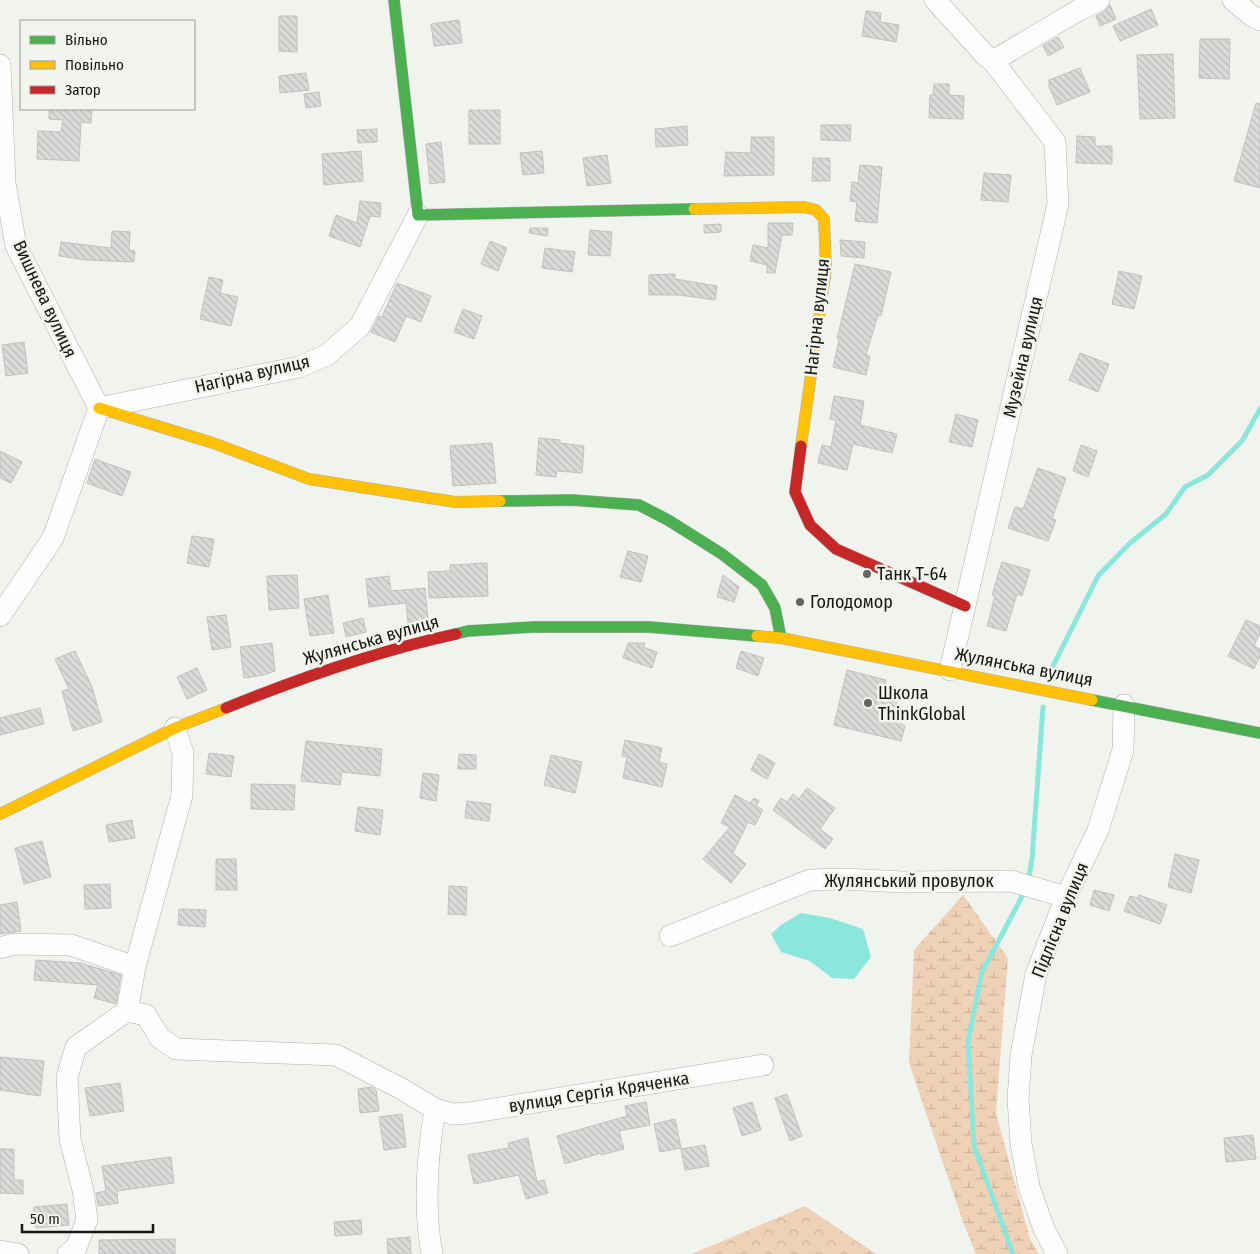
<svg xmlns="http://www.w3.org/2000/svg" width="1260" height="1254" viewBox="0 0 1260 1254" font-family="'Fira Sans Condensed',sans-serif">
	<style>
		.forest { fill: url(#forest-crowns) }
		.wetland { fill: url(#wetland-marsh) }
		.water { fill: #8be6dc }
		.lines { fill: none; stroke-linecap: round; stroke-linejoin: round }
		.stream { stroke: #8be6dc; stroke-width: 5 }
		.building { fill: url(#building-back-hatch); stroke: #c1c2bf }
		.street-casing { stroke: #afb0ae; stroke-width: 22 }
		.fast-casing { stroke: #afb0ae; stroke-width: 12 }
		.slow-casing { stroke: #afb0ae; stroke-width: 12 }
		.jam-casing { stroke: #afb0ae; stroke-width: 12 }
		.street { stroke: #fdfdfd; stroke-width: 21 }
		.fast { stroke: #4caf50; stroke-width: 11 }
		.slow { stroke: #ffc107; stroke-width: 11 }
		.jam { stroke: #c62828; stroke-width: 11 }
		.poi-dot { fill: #636562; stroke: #f2f4ee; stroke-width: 2 }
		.labels { text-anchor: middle; stroke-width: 5; stroke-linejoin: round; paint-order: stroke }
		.street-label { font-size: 18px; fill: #171816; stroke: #f2f4ee }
		.poi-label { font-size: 18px; fill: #171816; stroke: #f2f4ee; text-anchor: start }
	</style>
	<defs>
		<pattern id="forest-crowns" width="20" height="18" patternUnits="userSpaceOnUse" patternTransform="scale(1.25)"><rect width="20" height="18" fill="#efd1b6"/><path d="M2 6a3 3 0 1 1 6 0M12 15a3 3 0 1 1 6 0" fill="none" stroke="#ccb39c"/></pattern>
		<pattern id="wetland-marsh" width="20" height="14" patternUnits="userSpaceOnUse" patternTransform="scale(1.25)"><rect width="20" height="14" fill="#efd1b6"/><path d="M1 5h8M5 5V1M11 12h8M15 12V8" fill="none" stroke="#ccb39c"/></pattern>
		<pattern id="building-back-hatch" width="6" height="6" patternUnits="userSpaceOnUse" patternTransform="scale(1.25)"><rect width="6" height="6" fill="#dbdcd9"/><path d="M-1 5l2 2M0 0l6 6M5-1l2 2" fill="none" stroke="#bbbcba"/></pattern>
	</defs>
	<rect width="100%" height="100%" fill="#f1f3ef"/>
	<!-- forest -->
	<path class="forest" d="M 805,1206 L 876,1254 L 692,1254 Z"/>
	<!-- wetland -->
	<path class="wetland" d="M 963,895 L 1008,958 L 996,1113 L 1030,1239 L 1039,1254 L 976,1254 L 962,1219 L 909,1063 L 914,950 Z"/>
	<!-- water -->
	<path class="water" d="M 801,913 L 830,918 L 863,929 L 871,957 L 854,979 L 832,978 L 810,961 L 781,952 L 771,934 L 781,925 Z"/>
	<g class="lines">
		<!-- stream -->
		<path class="stream" d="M 1051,670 L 1098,576 L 1129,544 L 1166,514 L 1185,487 L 1208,475 L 1242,441 L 1260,409
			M 1029,877 L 1032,859 L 1043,707
			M 1013,1254 L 974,1146 L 968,1041 L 982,972 L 1025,891"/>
	</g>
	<!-- building -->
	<path class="building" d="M 1110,5 L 1116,19 L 1100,26 L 1096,16 L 1105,11 Z
		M 1151,9 L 1158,25 L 1120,41 L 1113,26 Z
		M 866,11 L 881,13 L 880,22 L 899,25 L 896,42 L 862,36 Z
		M 279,16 L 297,16 L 297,52 L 279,51 Z
		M 459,20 L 462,43 L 434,46 L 431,24 Z
		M 1058,37 L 1064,47 L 1048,56 L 1043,46 Z
		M 1200,39 L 1230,39 L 1229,79 L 1199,78 Z
		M 1173,54 L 1175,118 L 1140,119 L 1137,55 Z
		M 1080,68 L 1090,92 L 1057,105 L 1049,86 L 1049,80 Z
		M 306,73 L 309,90 L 280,93 L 279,76 Z
		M 934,84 L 949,84 L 949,95 L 964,96 L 963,119 L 929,118 L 930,95 L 933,95 Z
		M 319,92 L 321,106 L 306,108 L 304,94 Z
		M 1256,103 L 1260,104 L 1260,188 L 1234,181 Z
		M 49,109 L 92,109 L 91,123 L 81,122 L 79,161 L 37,159 L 38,131 L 61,132 L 63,120 L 49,119 Z
		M 469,110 L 500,110 L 500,144 L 469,144 Z
		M 821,125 L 851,125 L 850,141 L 821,140 Z
		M 687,126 L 688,145 L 656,147 L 655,129 Z
		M 377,129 L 377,142 L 358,143 L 357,130 Z
		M 1077,136 L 1095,137 L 1095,146 L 1112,146 L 1112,164 L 1076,163 Z
		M 751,137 L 774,137 L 774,175 L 724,176 L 726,152 L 751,153 Z
		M 441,142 L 445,182 L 430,184 L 426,144 Z
		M 361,151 L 363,181 L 324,185 L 322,154 Z
		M 542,151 L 544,173 L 523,175 L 520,153 Z
		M 607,155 L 611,183 L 587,186 L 583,158 Z
		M 813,158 L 830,158 L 830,181 L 812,181 Z
		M 860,165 L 882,167 L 877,223 L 855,221 L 857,202 L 850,201 L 852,182 L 858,183 Z
		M 984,173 L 1011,175 L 1008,202 L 981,200 Z
		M 360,201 L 381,203 L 380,217 L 370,216 L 360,247 L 329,236 L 336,215 L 357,223 Z
		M 768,223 L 793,223 L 792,235 L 782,235 L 775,273 L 767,273 L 767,265 L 750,261 L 753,245 L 768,248 Z
		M 721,224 L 721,232 L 704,233 L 704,225 Z
		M 530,228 L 548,228 L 547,236 L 529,233 Z
		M 590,230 L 612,232 L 610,256 L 588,255 Z
		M 112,231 L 130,232 L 129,250 L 135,251 L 134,262 L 85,260 L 59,256 L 61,242 L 111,248 Z
		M 840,240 L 865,242 L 864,258 L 841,256 Z
		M 490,241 L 507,248 L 498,271 L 481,264 Z
		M 545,248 L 575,252 L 572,272 L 542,268 Z
		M 855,264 L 891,272 L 881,316 L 878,315 L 866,355 L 870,356 L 866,375 L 833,367 L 839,340 L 837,339 Z
		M 1119,271 L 1142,276 L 1134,309 L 1112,304 Z
		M 675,274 L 675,279 L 717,286 L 715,300 L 679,295 L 649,295 L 649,275 Z
		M 209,277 L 223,280 L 220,293 L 238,297 L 231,326 L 200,319 Z
		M 397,283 L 431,296 L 421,322 L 406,316 L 395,342 L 371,332 L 379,316 L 382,317 Z
		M 463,309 L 482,316 L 474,339 L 454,332 Z
		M 24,342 L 28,373 L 6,376 L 2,345 Z
		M 1080,353 L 1109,364 L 1098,392 L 1069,380 Z
		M 834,396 L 864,401 L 860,425 L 897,434 L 892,453 L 853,444 L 847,470 L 818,463 L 822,445 L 831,447 L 836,420 L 830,419 Z
		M 956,414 L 978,420 L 972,447 L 949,442 Z
		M 539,438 L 560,440 L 560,443 L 584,446 L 582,473 L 557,471 L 556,477 L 536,475 Z
		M 492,443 L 496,483 L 453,486 L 450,446 Z
		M 1081,445 L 1097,451 L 1088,477 L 1073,471 Z
		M 0,451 L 22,462 L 11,483 L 0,478 Z
		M 95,459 L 131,472 L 122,496 L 87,483 Z
		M 1038,468 L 1066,478 L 1052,519 L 1056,520 L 1048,541 L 1008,528 L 1015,507 L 1023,509 Z
		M 192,536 L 214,539 L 209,567 L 187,563 Z
		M 628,551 L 648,556 L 641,582 L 620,577 Z
		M 1002,562 L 1030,570 L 1022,596 L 1017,594 L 1006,631 L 987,626 L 995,596 L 992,595 Z
		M 487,563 L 488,596 L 429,598 L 428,572 L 450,571 L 450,565 Z
		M 297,575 L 299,608 L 269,610 L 267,576 Z
		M 723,575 L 739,587 L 734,602 L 717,597 Z
		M 389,576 L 391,591 L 425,588 L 428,621 L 408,623 L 406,603 L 369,607 L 366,579 Z
		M 328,595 L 334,633 L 310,636 L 304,599 Z
		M 226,615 L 231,647 L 212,650 L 207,617 Z
		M 363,618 L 366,632 L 346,637 L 343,623 Z
		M 1246,620 L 1260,626 L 1260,633 L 1254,646 L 1260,649 L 1260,656 L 1254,669 L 1228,656 Z
		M 272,643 L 275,671 L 264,675 L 244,678 L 240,647 Z
		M 628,643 L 645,643 L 643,647 L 657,652 L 652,668 L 623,658 Z
		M 75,651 L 92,687 L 102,722 L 73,731 L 62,691 L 69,689 L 55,659 Z
		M 741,651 L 764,658 L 758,676 L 736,668 Z
		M 197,668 L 207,690 L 187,699 L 177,677 Z
		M 847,670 L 886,680 L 883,692 L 891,693 L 902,713 L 900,723 L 905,726 L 901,741 L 834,725 Z
		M 40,708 L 44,724 L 0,735 L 0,718 Z
		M 625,740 L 662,748 L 659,762 L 667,764 L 662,787 L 623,778 L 627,757 L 622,756 Z
		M 306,741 L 382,749 L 380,776 L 342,772 L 340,785 L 301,781 Z
		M 209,753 L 234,756 L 231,777 L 206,774 Z
		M 459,754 L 476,755 L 476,769 L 458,769 Z
		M 759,754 L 775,763 L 767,779 L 751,770 Z
		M 551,755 L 582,762 L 575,793 L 544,785 Z
		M 423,773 L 439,775 L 436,801 L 420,798 Z
		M 251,784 L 295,785 L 294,810 L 251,809 Z
		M 807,788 L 835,808 L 820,829 L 833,839 L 825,849 L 773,810 L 781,798 L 787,802 L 793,794 L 799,799 Z
		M 735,795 L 750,803 L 754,798 L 759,801 L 756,806 L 763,810 L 755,825 L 748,822 L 733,853 L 746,864 L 731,883 L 703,859 L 730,827 L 721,823 Z
		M 467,801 L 491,804 L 489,821 L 465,818 Z
		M 358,807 L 383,810 L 380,835 L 355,831 Z
		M 132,820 L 135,838 L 109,842 L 106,825 Z
		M 42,841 L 51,877 L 24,884 L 15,848 Z
		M 1175,854 L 1199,860 L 1191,893 L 1168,887 Z
		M 216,859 L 236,859 L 237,890 L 216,890 Z
		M 110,884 L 111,908 L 85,909 L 84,885 Z
		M 449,886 L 467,887 L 466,915 L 448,914 Z
		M 1094,890 L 1114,895 L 1109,911 L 1090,905 Z
		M 1139,895 L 1167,905 L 1160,924 L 1124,911 L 1130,896 L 1138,898 Z
		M 17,902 L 21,931 L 0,934 L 0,905 Z
		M 179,909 L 206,910 L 205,927 L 178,925 Z
		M 36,960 L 80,963 L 121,975 L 116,1004 L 94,998 L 98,985 L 34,980 Z
		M 0,1057 L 44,1061 L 40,1096 L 0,1090 Z
		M 120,1083 L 124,1111 L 90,1116 L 85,1088 Z
		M 372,1087 L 376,1090 L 379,1111 L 360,1113 L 358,1089 Z
		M 787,1094 L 802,1136 L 790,1141 L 775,1098 Z
		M 646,1102 L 650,1125 L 619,1131 L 624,1149 L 601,1155 L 601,1153 L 565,1164 L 557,1136 L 627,1116 L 625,1106 Z
		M 752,1102 L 761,1130 L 742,1136 L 733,1108 Z
		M 402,1114 L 406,1147 L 384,1150 L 379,1117 Z
		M 675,1119 L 681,1148 L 660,1152 L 654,1124 Z
		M 1253,1135 L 1256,1159 L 1226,1162 L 1224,1138 Z
		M 528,1138 L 537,1182 L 544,1180 L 548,1193 L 526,1199 L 519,1175 L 474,1184 L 468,1155 L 509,1148 L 508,1143 Z
		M 705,1145 L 709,1166 L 685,1170 L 681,1149 Z
		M 0,1149 L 14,1149 L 14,1180 L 23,1180 L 23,1194 L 0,1193 Z
		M 171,1157 L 174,1183 L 117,1191 L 118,1203 L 98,1206 L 96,1193 L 106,1191 L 102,1166 Z
		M 67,1204 L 69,1225 L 36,1228 L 34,1207 Z
		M 361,1220 L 362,1234 L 335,1236 L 334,1222 Z
		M 410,1237 L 411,1254 L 388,1254 L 387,1239 Z
		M 175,1239 L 175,1254 L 99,1254 L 99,1240 Z"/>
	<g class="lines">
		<defs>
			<path id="street" d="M 935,0 L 985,55 L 993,61 L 1055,142 L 1058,204 L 950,670
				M 1233,0 L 1252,16 L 1260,20
				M 993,61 L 1077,11 L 1099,0
				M 0,65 L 5,183 L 16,246 L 99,408 L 53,538 L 0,616
				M 99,408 L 299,367 L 327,355 L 360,326 L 418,215
				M 670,936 L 810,880 L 842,879 L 903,882 L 1011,881 L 1066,897
				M 0,948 L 14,944 L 71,945 L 135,967
				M 127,1011 L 146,1015 L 160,1038 L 176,1049 L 336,1055 L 400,1088 L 435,1109 L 453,1114 L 469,1113 L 763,1065
				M 0,1251 L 18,1254
				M 68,1254 L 76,1248 L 87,1220 L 83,1190 L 70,1139 L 67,1077 L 76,1047 L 127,1011 L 135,967 L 182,795 L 183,753 L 175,728
				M 432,1254 C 423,1206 427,1157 435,1109
				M 1057,1254 L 1044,1229 L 1029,1187 L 1021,1144 L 1018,1099 L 1021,1055 L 1036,974 L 1066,897 L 1098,830 L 1123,750 L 1124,705"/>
			<path id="fast" d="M 394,0 L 418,215 L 694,209
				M 500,501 L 572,500 L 639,505 L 668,520 L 722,554 L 762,585 L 775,608 L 781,638
				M 456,634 L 468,631 L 534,627 L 649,627 L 757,636
				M 1092,700 L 1260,733"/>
			<path id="slow" d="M 694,209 L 804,207 L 816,210 L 824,219 L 826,268 L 801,446
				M 99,408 L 213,443 L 309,479 L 455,502 L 500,501
				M 757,636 L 781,638 L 1092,700
				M 0,814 L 175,728 L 226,708"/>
			<path id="jam" d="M 801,446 L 795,492 L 810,525 L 836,549 L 965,606
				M 226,708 C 300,678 377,651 456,634"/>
		</defs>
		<!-- street casing -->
		<use href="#street" class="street-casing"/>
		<!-- fast casing -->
		<use href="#fast" class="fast-casing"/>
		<!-- slow casing -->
		<use href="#slow" class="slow-casing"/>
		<!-- jam casing -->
		<use href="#jam" class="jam-casing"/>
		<!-- street -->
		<use href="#street" class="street"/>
		<!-- fast -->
		<use href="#fast" class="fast"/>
		<!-- slow -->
		<use href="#slow" class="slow"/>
		<!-- jam -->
		<use href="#jam" class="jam"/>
	</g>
	<!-- markers -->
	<g class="poi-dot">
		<circle cx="867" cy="574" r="5"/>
		<circle cx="800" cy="602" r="5"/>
		<circle cx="868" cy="703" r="5"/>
	</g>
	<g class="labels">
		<!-- street labels -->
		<g class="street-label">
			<text transform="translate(45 299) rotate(65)" y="6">Вишнева вулиця</text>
			<text transform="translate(817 317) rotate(-84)" y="6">Нагірна вулиця</text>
			<text transform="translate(1023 357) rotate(-77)" y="6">Музейна вулиця</text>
			<text transform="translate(252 374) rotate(-13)" y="6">Нагірна вулиця</text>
			<text transform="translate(371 640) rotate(-16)" y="6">Жулянська вулиця</text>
			<text transform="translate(1024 667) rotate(11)" y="6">Жулянська вулиця</text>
			<text x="909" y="887">Жулянський провулок</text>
			<text transform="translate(1060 920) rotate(-68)" y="6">Підлісна вулиця</text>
			<text transform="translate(599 1092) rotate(-9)" y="6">вулиця Сергія Кряченка</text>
		</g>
		<!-- poi labels -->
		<g class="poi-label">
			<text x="877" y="580">Танк Т-64</text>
			<text x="810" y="608">Голодомор</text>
			<text x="878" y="699">Школа<tspan x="878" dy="21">ThinkGlobal</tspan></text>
		</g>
	</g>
	<!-- legend -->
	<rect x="20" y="20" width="175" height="90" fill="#f2f4ee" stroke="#9a9c98"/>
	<rect x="30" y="36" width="25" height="8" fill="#4caf50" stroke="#9a9c98"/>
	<text x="65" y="45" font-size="15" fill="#171816">Вільно</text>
	<rect x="30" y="61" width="25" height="8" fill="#ffc107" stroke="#9a9c98"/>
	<text x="65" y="70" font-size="15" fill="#171816">Повільно</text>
	<rect x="30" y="86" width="25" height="8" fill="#c62828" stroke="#9a9c98"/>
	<text x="65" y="95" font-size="15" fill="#171816">Затор</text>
	<!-- scale -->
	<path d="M22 1224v8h131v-8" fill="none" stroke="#171816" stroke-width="2.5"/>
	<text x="30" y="1224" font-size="15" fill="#171816" stroke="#f2f4ee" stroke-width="4" paint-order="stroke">50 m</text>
</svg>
